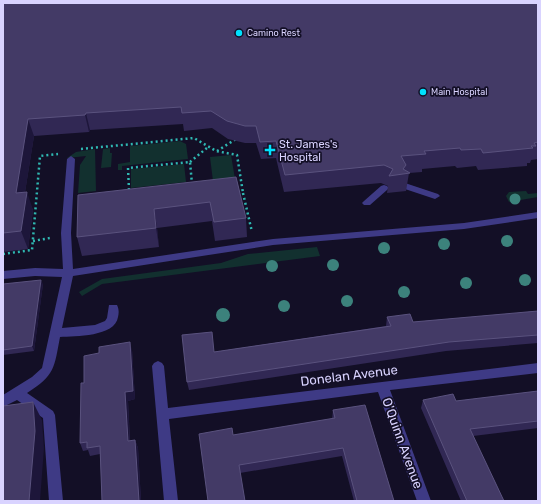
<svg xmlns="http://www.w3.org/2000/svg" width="541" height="504" viewBox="0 0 541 504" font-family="Rubik,sans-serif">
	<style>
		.green { fill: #12302f }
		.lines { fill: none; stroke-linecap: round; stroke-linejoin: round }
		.path { stroke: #2fb8b2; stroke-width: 2.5; stroke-dasharray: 2 3; stroke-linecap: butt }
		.minor { fill: #3e3a85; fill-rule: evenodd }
		.tree { fill: #3c827c }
		.wall { fill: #312854 }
		.shaded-wall { fill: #1d163a }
		.building { fill: #433a66; stroke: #5a527e }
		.poi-dot { fill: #00e1fe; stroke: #130f26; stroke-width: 1.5 }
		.labels { text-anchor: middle; stroke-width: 3.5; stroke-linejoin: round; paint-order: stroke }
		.far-poi-label { font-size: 9px; fill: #d9d3ff; stroke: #130f26; text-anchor: start }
		.poi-label { font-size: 11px; fill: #d9d3ff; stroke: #130f26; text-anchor: start }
		.near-street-label { font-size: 13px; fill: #d9d3ff; stroke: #130f26 }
	</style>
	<rect width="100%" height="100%" fill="#130f26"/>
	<!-- green -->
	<path class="green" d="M 180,141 L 186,144 L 188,159 L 122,166 L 122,170 L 118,170 L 118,164 L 130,162 L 130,146 Z
		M 110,148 L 110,153 L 112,153 L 111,167 L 101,168 L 103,149 Z
		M 95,149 L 96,191 L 78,193 L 80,165 L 86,156 L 67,158 L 76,152 Z
		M 231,155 L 235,179 L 213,181 L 210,157 Z
		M 184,164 L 186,182 L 131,188 L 131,169 Z
		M 526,191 L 528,194 L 538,193 L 538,197 L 509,202 L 506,196 L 509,192 Z
		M 317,247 L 320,256 L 102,284 L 82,296 L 79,292 L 102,279 L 221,263 L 248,254 Z"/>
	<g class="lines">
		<!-- path -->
		<path class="path" d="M 81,149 L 194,138 L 216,151 L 237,155 L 243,193
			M 217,151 L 236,139
			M 190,162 L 208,147
			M 129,190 L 128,168 L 190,162 L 192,184
			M 238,193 L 243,193 L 252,232
			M 33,241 L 50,238
			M 3,254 L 32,250 L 40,156 L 58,154"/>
		<!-- minor -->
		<path class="minor" d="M 71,156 L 75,159 L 71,233 L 73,269 L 273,239 L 464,223 L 538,212 L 538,218 L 464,229 L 273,245 L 73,276 L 62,328 L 95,325 L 105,321 L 107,318 L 109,305 L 117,305 C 119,309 119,313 118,317 C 115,337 75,336 60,337 C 54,369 55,375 27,393 L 53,411 L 55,415 L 63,501 L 49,501 L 43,418 L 17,400 L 3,407 L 3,395 L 32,377 L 42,368 L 62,277 L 35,276 L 3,279 L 3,271 L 35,268 L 63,269 L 61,233 L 67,159 Z
			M 405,183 L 438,194 L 440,196 L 435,199 L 402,188 L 401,186 L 402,184 Z
			M 384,185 L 387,186 L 389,188 L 387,190 L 370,205 L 364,205 L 362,203 L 364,201 L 381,186 Z
			M 158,361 L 162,363 L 164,366 L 168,408 L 538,363 L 538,373 L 390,390 L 431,501 L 417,501 L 378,392 L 169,419 L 178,501 L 164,501 L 152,366 L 154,363 Z"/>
	</g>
	<!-- trees -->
	<g class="tree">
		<circle cx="515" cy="199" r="5.5"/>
		<circle cx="507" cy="241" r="6"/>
		<circle cx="444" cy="244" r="6"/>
		<circle cx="384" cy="248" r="6"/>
		<circle cx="333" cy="265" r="6"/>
		<circle cx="272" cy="266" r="6"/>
		<circle cx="525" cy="280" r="6"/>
		<circle cx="466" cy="283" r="6"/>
		<circle cx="404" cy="292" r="6"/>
		<circle cx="347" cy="301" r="6"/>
		<circle cx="284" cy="306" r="6"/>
		<circle cx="223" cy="315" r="7"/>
	</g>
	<!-- wall -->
	<path class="wall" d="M 3,3 L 538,3 L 538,159 L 531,160 L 530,163 L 527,163 L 527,166 L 478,170 L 476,166 L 457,168 L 455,166 L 422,169 L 422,172 L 409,173 L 406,191 L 387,193 L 388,186 L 381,183 L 284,192 L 276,158 L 261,159 L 256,143 L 245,143 L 228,139 L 212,128 L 184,131 L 183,124 L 90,130 L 89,132 L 34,136 L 25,192 L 33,210 L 28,249 L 3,252 Z
		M 236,177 L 246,218 L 247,237 L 215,241 L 212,221 L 157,228 L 159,247 L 82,256 L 77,237 Z
		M 3,284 L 43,284 L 34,351 L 3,355 Z
		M 538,311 L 538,343 L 446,351 L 189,390 L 187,382 L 214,352 L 386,326 L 387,317 L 413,322 Z
		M 132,350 L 135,399 L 128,401 L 130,441 L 135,440 L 138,448 L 141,501 L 102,501 L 100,454 L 90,456 L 88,450 L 83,451 L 80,443 L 84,383 Z
		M 538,391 L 538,428 L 473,436 L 504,501 L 461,501 L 421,408 L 423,400 L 456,401 Z
		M 333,410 L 394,501 L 354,501 L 342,456 L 240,473 L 233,435 L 332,419 Z"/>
	<!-- shaded-wall -->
	<path class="shaded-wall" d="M 86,113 L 90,130 L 89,132 L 85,115 Z
		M 28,119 L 34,136 L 22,211 L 16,193 Z
		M 27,192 L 33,210 L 28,249 L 21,231 Z
		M 154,209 L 157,228 L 159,247 L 156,228 Z
		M 41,280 L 43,284 L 34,351 L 32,346 Z
		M 130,342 L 132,350 L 135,399 L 128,401 L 130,449 L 128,441 L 125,392 Z
		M 33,402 L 42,420 L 44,448 L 40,501 L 29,501 Z
		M 135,440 L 138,448 L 141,501 L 139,501 Z"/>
	<!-- building -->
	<path class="building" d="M 3,3 L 538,3 L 538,142 L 534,143 L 536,146 L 531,146 L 533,148 L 483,153 L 481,149 L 461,150 L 460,148 L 424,151 L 426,154 L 401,156 L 406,165 L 403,169 L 410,173 L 389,176 L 393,169 L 384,165 L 285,175 L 276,141 L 260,142 L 256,126 L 245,126 L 227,121 L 211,111 L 182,113 L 181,107 L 86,113 L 85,115 L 28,119 L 16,193 L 27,192 L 21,231 L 3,233 Z
		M 236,177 L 246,218 L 214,222 L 210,202 L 154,209 L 156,228 L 77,237 L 78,195 Z
		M 41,280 L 32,346 L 3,350 L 3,284 Z
		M 538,311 L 538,335 L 449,342 L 187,382 L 182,335 L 212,332 L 214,352 L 391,326 L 387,317 L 410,314 L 413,322 Z
		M 130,342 L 133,391 L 125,392 L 128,441 L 135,440 L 139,501 L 102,501 L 100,446 L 87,448 L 87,442 L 80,443 L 81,383 L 84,383 L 84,356 L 99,353 L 99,347 Z
		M 538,391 L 538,421 L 470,429 L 504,501 L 467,501 L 423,400 L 453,394 L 456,401 Z
		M 33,402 L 35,431 L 29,501 L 3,501 L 3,406 Z
		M 365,405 L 394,501 L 357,501 L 343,448 L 239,465 L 245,501 L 208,501 L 199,434 L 232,428 L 233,435 L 335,418 L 333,410 Z"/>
	<!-- markers -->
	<g class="poi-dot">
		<circle cx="239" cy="33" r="4"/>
		<circle cx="423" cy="92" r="4"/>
		<path d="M268 144h4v4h4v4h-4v4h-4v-4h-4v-4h4z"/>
	</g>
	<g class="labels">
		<!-- far-poi labels -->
		<g class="far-poi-label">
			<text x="247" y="36">Camino Rest</text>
			<text x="431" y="95">Main Hospital</text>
		</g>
		<!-- poi labels -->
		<g class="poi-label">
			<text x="279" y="148">St. James's<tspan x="279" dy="13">Hospital</tspan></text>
		</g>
		<!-- near-street labels -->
		<g class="near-street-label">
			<text transform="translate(349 375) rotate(-7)" y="5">Donelan Avenue</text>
			<text transform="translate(403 443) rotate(70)" y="5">O'Quinn Avenue</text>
		</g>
	</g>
	<!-- border -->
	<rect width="541" height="504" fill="none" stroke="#d9d3ff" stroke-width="8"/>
</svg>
